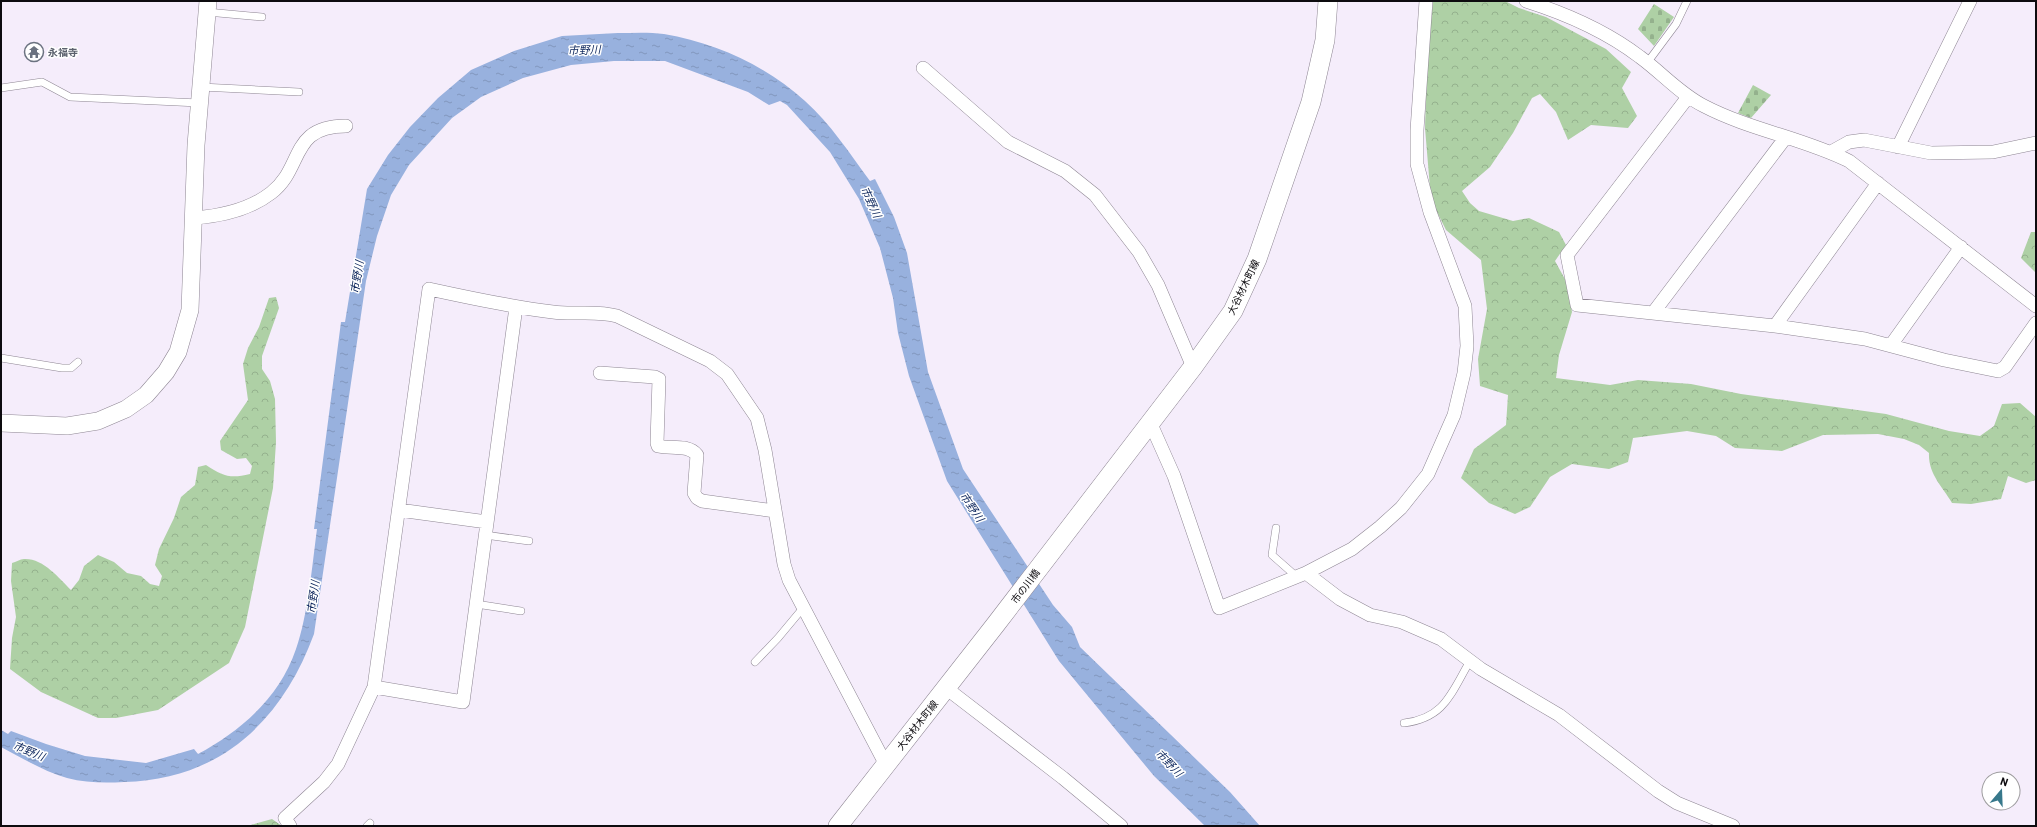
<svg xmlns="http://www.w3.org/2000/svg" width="2037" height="827" viewBox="0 0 2037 827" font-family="Barlow,'Noto Sans JP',sans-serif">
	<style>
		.forest { fill: url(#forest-crowns) }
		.cemetery { fill: url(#cemetery-stones) }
		.water { fill: url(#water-ripples) }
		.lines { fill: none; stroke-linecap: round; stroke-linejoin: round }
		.service-casing { stroke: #8e8693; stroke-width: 8 }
		.minor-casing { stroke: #8e8693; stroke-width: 14 }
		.tertiary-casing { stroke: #8e8693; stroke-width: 18 }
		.secondary-casing { stroke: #8e8693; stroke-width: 20 }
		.service { stroke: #fff; stroke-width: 7 }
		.minor { stroke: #fff; stroke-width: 13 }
		.tertiary { stroke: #fff; stroke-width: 17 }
		.secondary { stroke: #fff; stroke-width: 19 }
		.labels { text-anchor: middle; stroke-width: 3; stroke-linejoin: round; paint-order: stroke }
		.worship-label { font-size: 10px; font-weight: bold; fill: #5b616d; stroke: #fff; text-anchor: start }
		.street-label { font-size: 10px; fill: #0d0b0f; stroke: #fff }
		.water-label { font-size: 11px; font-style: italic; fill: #0d265c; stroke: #fff }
	</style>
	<defs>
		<pattern id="forest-crowns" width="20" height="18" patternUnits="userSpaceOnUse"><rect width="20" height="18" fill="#aed0a5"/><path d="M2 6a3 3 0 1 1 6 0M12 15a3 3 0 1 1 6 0" fill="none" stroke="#94b18d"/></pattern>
		<pattern id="cemetery-stones" width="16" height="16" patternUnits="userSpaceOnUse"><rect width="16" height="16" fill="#aed0a5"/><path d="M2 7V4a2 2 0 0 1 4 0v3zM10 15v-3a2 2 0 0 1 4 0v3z" fill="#94b18d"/></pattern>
		<pattern id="water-ripples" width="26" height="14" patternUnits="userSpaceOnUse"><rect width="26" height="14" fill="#98b1de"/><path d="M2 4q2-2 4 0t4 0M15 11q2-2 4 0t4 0" fill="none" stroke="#8297bd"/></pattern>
	</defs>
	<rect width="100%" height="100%" fill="#f5edfb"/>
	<!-- forest -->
	<path class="forest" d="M 1433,1 L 1505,1 L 1519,8 L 1546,17 L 1606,49 L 1631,72 L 1622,88 L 1637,116 L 1628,128 L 1591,125 L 1568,140 L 1556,112 L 1540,94 L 1532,98 L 1513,133 L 1490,167 L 1462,191 L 1470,203 L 1479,211 L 1513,221 L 1529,218 L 1559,232 L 1566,245 L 1555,261 L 1566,281 L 1572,312 L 1559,355 L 1556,378 L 1610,385 L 1638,380 L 1691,384 L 1741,394 L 1886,414 L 1949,431 L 1980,436 L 1994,426 L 2002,404 L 2020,403 L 2036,417 L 2036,480 L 2026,483 L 2008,476 L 2001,499 L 1971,504 L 1952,503 C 1942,486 1928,474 1929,453 L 1919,445 L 1904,439 L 1878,434 L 1823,435 L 1782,451 L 1735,448 L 1716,436 L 1687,431 L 1633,438 L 1628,462 L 1609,469 L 1572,464 L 1550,477 L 1530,507 L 1515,514 L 1489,503 L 1461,478 L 1474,449 L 1506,425 L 1508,395 L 1480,386 L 1478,359 L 1487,309 L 1481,260 L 1446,230 L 1431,200 L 1425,128 L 1427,59 Z
		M 2031,232 L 2036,232 L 2036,273 L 2021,258 Z
		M 276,297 L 279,308 L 262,356 L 262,369 L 270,381 L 275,399 L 276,442 L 273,488 L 245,627 L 229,663 L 158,710 L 116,718 L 98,718 L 41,692 L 10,669 L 12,638 L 16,617 L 11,581 L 12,563 C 16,562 20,559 24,559 C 43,558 59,578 71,590 L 79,580 L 84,566 L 98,555 L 114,562 L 127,573 L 141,576 L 150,584 L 159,586 L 162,576 L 155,565 L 159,549 L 174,518 L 181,497 L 195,485 L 198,467 L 206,465 C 223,476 230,479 250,474 L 252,466 L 246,458 L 237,459 L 221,450 L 220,441 L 248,400 L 243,364 L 248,348 L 259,327 L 269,298 Z
		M 272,819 L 282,826 L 247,826 Z"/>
	<!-- cemetery -->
	<path class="cemetery" d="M 1654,4 L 1674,17 L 1654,46 L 1638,29 Z
		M 1753,85 L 1771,95 L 1751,118 L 1738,113 Z"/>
	<!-- water -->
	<path class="water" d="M 618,33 C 633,33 649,32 664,34 C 716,43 765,65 805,101 C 830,123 850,154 870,181 L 875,179 L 894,217 L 907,253 L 928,372 L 963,469 L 1053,605 L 1072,627 L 1080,647 L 1230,792 L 1260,826 L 1205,826 L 1154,776 L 1059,661 L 947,481 L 909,376 L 898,333 L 893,298 L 880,248 L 859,199 L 830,152 L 787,105 L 780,101 L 769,105 L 748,92 L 665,61 L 614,61 L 571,65 L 523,78 L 481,97 L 452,118 L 409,165 L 391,195 L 377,236 L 366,281 L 314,634 C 282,721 220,780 124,782 C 105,783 86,783 67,778 C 43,771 22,758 1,747 L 1,730 L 8,734 L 11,731 L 46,744 L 85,756 L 146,763 L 194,749 L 198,754 C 241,731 280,697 296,649 C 308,615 312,566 317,529 L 314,529 L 341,322 L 345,322 L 367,189 L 388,155 L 410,127 L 438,98 L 471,70 L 514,51 L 562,36 Z"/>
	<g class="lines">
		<defs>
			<path id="service" d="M 207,12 L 262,17
				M 1647,63 L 1676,24 L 1687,1
				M 201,87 L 299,92
				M 1,88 L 42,82 L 70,97 L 199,103
				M 1,358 L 62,368 L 71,368 L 78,362
				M 1276,528 L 1272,555 L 1297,577
				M 485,535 L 529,541
				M 476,604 L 521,611
				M 755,662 L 778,638 L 803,608
				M 1404,723 C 1445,718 1451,693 1470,661
				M 367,826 L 370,823"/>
			<path id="minor" d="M 1526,1 C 1567,14 1606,31 1640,57 C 1662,73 1680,94 1704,106 C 1750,130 1803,138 1849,161 L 2036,306
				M 923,68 L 1008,142 L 1065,171 L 1095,195 L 1139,252 L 1158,285 L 1193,367
				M 1688,97 L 1567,255 L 1577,305 L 1775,326 L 1865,339 L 1944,360 L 1998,371 L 2005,367 L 2036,323
				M 1898,147 L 1970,1
				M 1831,152 L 1849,142 L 1864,140 L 1931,153 L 1993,152 L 2036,143
				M 194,218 C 221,216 249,210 271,193 C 304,168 289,126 346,126
				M 1653,313 L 1786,137
				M 1775,326 L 1878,183
				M 1891,345 L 1961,247
				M 600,373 L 655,377 L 659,379 L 657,443 L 658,446 C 671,449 688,444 697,455 L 694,493 L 697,498 L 702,501 L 775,511
				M 1150,422 L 1174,476 L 1219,608 L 1306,573 L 1352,549 L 1380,527 L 1401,508 L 1428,474 L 1454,415 L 1464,373 L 1467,346 L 1465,306 L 1430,212 L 1417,164 L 1417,130 L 1426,1
				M 399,510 L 487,522
				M 1306,573 L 1340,599 L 1370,615 L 1402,622 L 1441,639 L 1481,669 L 1559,715 L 1658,791 L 1677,803 L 1733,826
				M 374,687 L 463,702 L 516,307
				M 946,688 L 1063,778 L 1121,826
				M 290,826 L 285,818 L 324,782 L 338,764 L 374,687 L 429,289 C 470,298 511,307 553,312 C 574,315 596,310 617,316 L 710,361 L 727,374 L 757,418 L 765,450 L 784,564 L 789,580 L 886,765"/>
			<path id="tertiary" d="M 1,423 L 67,426 L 98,421 L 126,409 L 146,395 L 166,372 L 178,352 L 190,310 L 196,145 L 208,1"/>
			<path id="secondary" d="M 838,826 L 996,624 L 1193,367 L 1233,311 L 1257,259 L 1311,102 L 1325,40 L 1328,1"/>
		</defs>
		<!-- service casing -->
		<use href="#service" class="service-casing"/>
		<!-- minor casing -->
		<use href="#minor" class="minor-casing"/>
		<!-- tertiary casing -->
		<use href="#tertiary" class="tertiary-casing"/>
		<!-- secondary casing -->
		<use href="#secondary" class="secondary-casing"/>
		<!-- service -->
		<use href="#service" class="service"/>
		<!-- minor -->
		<use href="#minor" class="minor"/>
		<!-- tertiary -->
		<use href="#tertiary" class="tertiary"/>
		<!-- secondary -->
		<use href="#secondary" class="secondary"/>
	</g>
	<!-- icons -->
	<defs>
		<symbol id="temple-ring" viewBox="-11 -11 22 22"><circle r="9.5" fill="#fff" stroke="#6b7280" stroke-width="1.5"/><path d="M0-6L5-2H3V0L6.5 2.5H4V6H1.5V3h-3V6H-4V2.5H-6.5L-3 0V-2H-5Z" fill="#6b7280"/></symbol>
	</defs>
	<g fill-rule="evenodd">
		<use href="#temple-ring" x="23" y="41" width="22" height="22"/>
	</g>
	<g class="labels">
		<!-- worship labels -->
		<g class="worship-label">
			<text x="48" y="56">永福寺</text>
		</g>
		<!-- street labels -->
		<g class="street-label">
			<text transform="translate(1243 287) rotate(-64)" y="4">大谷材木町線</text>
			<text transform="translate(1025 586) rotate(-53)" y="4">市の川橋</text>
			<text transform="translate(917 725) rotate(-52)" y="4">大谷材木町線</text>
		</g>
		<!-- water labels -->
		<g class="water-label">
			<text transform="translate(584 50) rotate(-2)" y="4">市野川</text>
			<text transform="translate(871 202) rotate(65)" y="4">市野川</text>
			<text transform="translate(357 277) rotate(-81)" y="4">市野川</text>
			<text transform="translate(972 507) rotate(56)" y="4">市野川</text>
			<text transform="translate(313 597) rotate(-82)" y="4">市野川</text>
			<text transform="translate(29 751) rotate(22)" y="4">市野川</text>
			<text transform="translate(1169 763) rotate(46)" y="4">市野川</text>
		</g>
	</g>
	<!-- border -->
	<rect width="2037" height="827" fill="none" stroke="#0d0b0f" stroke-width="4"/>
	<!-- north arrow -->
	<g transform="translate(2001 791) rotate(19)"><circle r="19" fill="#ffffff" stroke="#9e9d9f"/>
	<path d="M0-3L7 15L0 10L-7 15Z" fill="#37788b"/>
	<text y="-6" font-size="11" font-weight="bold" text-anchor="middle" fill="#0d0b0f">N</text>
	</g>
</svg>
